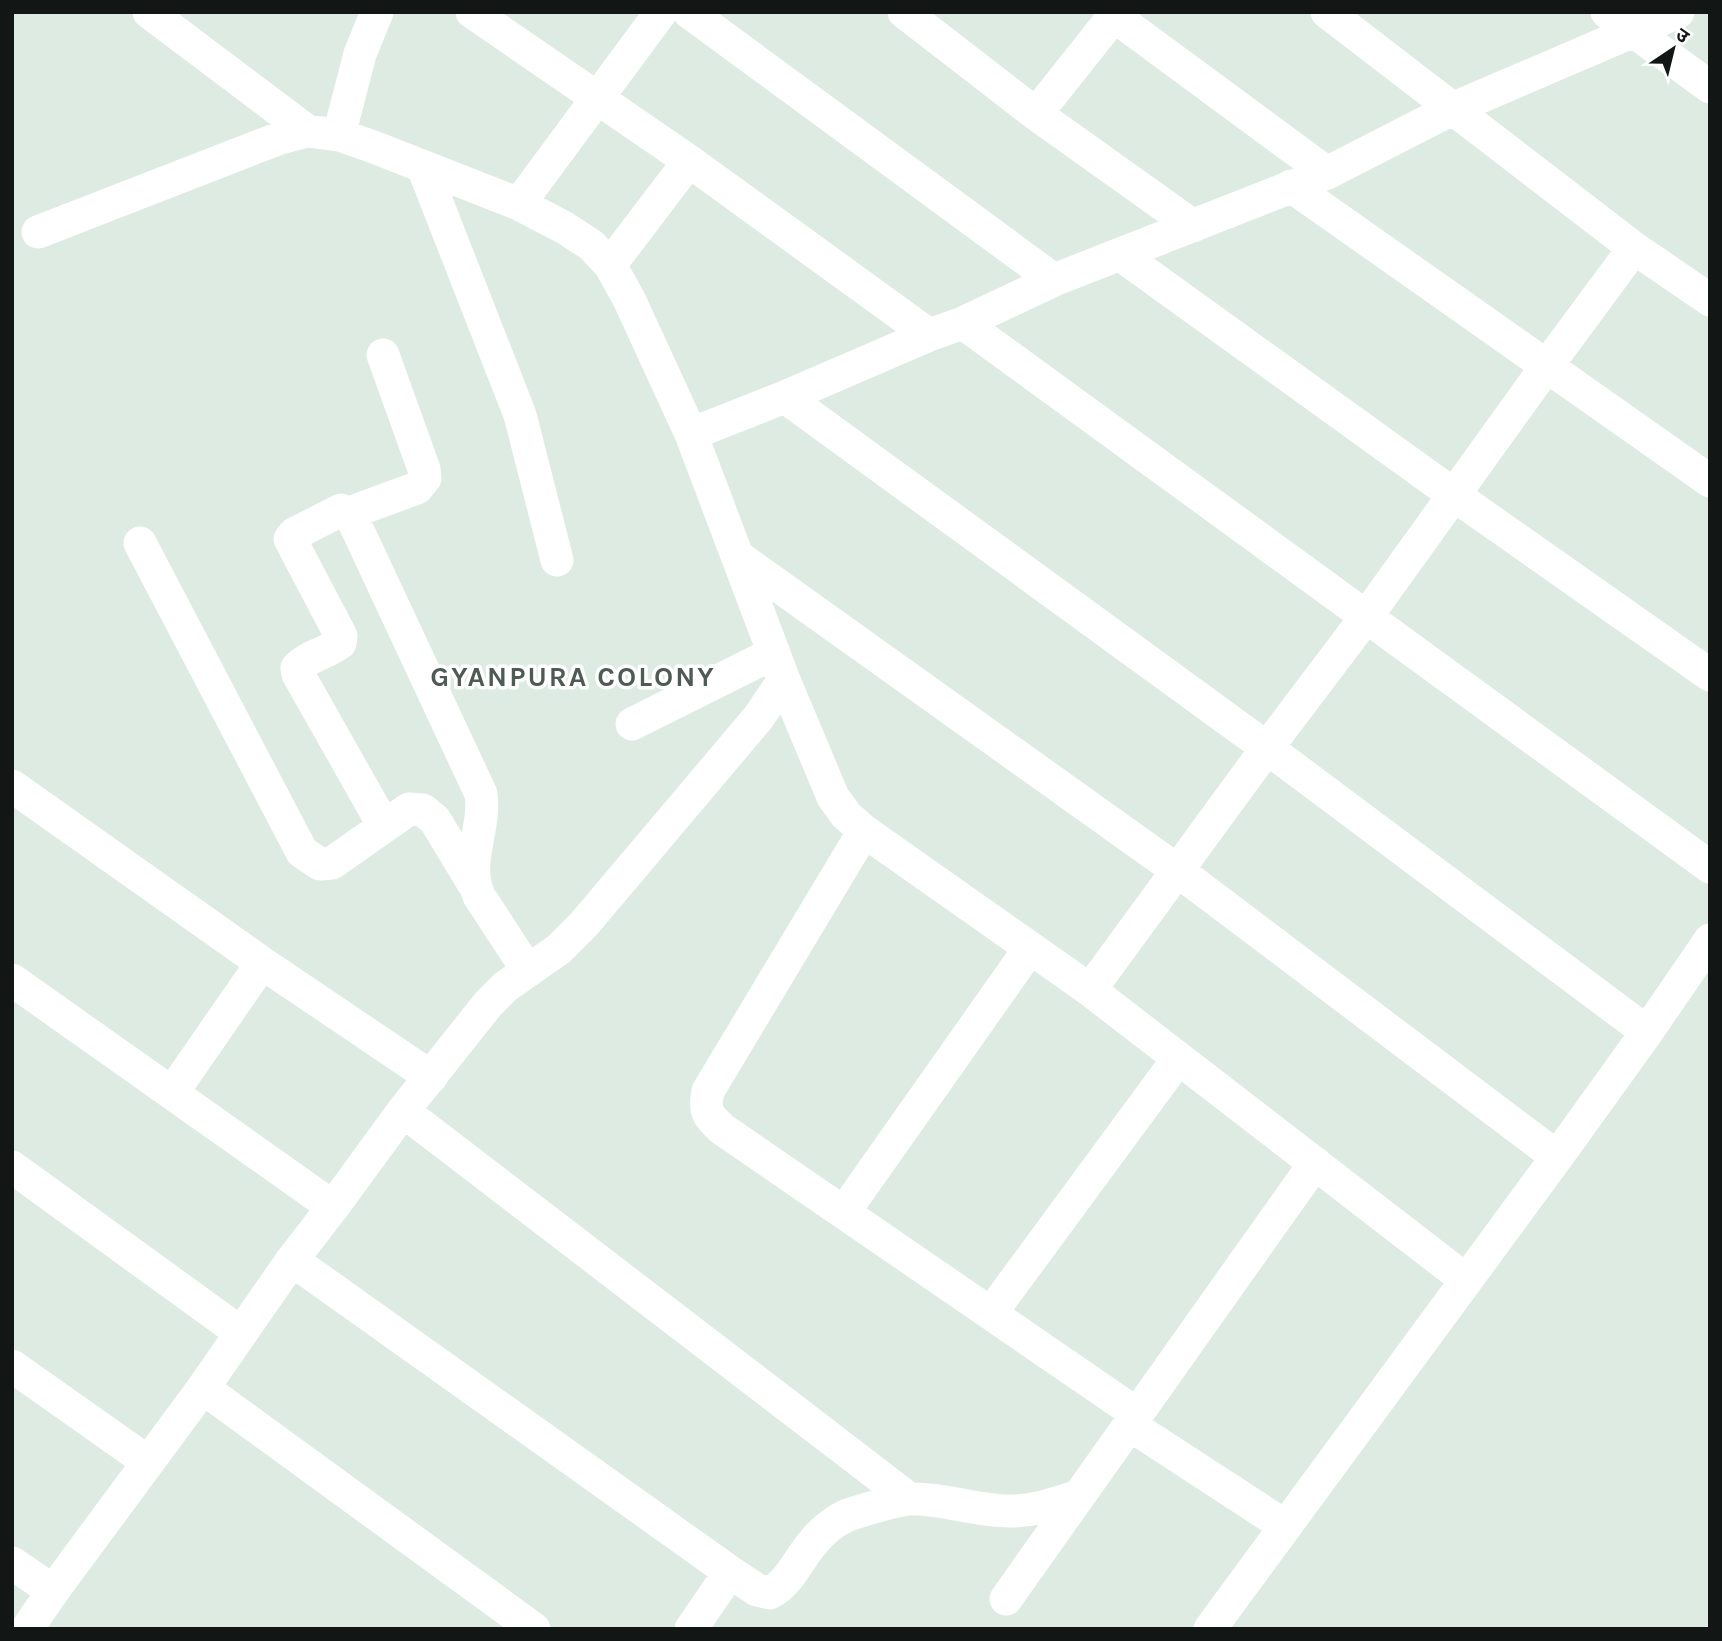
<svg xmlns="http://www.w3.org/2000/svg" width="1722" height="1641" viewBox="0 0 1722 1641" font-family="Karla,'Noto Sans Devanagari',sans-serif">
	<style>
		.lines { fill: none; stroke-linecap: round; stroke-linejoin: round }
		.minor { stroke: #fff; stroke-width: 33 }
		.labels { text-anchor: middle; stroke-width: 7; stroke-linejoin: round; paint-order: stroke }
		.district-label { font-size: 28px; font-weight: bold; letter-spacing: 2px; fill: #4e5a54; stroke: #fff }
	</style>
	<rect width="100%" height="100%" fill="#ddebe3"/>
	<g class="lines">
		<!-- minor -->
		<path class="minor" d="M 149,12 L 307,131
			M 472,12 L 689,161 L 929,335
			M 689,12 L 1054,280
			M 904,12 L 1036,114 L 1193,226
			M 1327,12 L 1634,248 L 1710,300
			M 1607,12 L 1710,87
			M 1114,16 L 1327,173
			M 1036,114 L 1117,12
			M 339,135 L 360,54 L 377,12
			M 423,167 L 520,415 L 557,560
			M 1291,186 L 1710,481
			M 519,204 L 661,12
			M 1121,255 L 1454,495 L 1710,675
			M 610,265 L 689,161
			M 963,323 L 1710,867
			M 785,397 L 1267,748 L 1647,1032
			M 691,434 L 785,397 L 929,335 L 963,323 L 1054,280 L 1327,173 L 1452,109 L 1678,12
			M 349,513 L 417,488 L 425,478 L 424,469 L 383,355
			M 140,543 L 302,852 L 320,864 L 332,863 L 409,809 L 423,810 L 435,820 L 473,883
			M 737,556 L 1178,871 L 1557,1157
			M 784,680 L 833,797 L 846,815 L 864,831 L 1090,990 L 1466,1280
			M 632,724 L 774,653
			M 12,786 L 262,963 L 431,1077
			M 384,826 L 298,674 L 297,668 C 308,656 327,653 340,643 L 341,636 L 290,539 L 294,534 L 341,510 L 349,513 L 354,522 L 481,794 C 486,829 464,862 479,896 L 528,971
			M 864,831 L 708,1091 C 704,1111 707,1115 722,1129 L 1137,1414
			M 12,980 L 333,1207
			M 1090,990 L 1267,748 L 1366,617 L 1546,367 L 1634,248
			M 172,1093 L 262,963
			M 403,1111 L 908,1498
			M 12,1167 L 241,1333
			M 844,1212 L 1030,948
			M 292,1260 L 730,1572 L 757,1590 L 770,1593 C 789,1583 797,1562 811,1545 C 820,1533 834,1521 848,1515 C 860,1511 899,1499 911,1499 C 945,1498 978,1512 1012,1511 C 1035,1511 1057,1503 1079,1496
			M 991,1313 L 1178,1059
			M 12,1366 L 148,1462
			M 203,1388 L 534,1629
			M 1130,1425 L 1285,1526
			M 12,1563 L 53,1591
			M 1006,1599 L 1315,1163
			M 27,1629 L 53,1591 L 203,1388 L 292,1260 L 333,1207 L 403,1111 L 488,1004 L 505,987 L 559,949 L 584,924 L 758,718 L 784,680 L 691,434 L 629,299 L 610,265 L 591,245 L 565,228 L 519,204 L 371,146 L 339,135 L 307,131 L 280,138 L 38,232
			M 691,1629 L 730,1572
			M 1210,1629 L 1557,1157 L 1647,1032 L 1710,940"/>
	</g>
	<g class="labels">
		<!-- district labels -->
		<g class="district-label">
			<text x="573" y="686">GYANPURA COLONY</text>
		</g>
	</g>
	<!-- border -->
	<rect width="1722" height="1641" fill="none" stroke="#121614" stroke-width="28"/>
	<!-- north arrow -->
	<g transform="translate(1673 49) rotate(35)" stroke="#ffffff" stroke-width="5" paint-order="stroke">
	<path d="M0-5L12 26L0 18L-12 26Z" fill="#121614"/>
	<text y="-10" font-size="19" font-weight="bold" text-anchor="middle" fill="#121614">उ</text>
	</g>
</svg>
